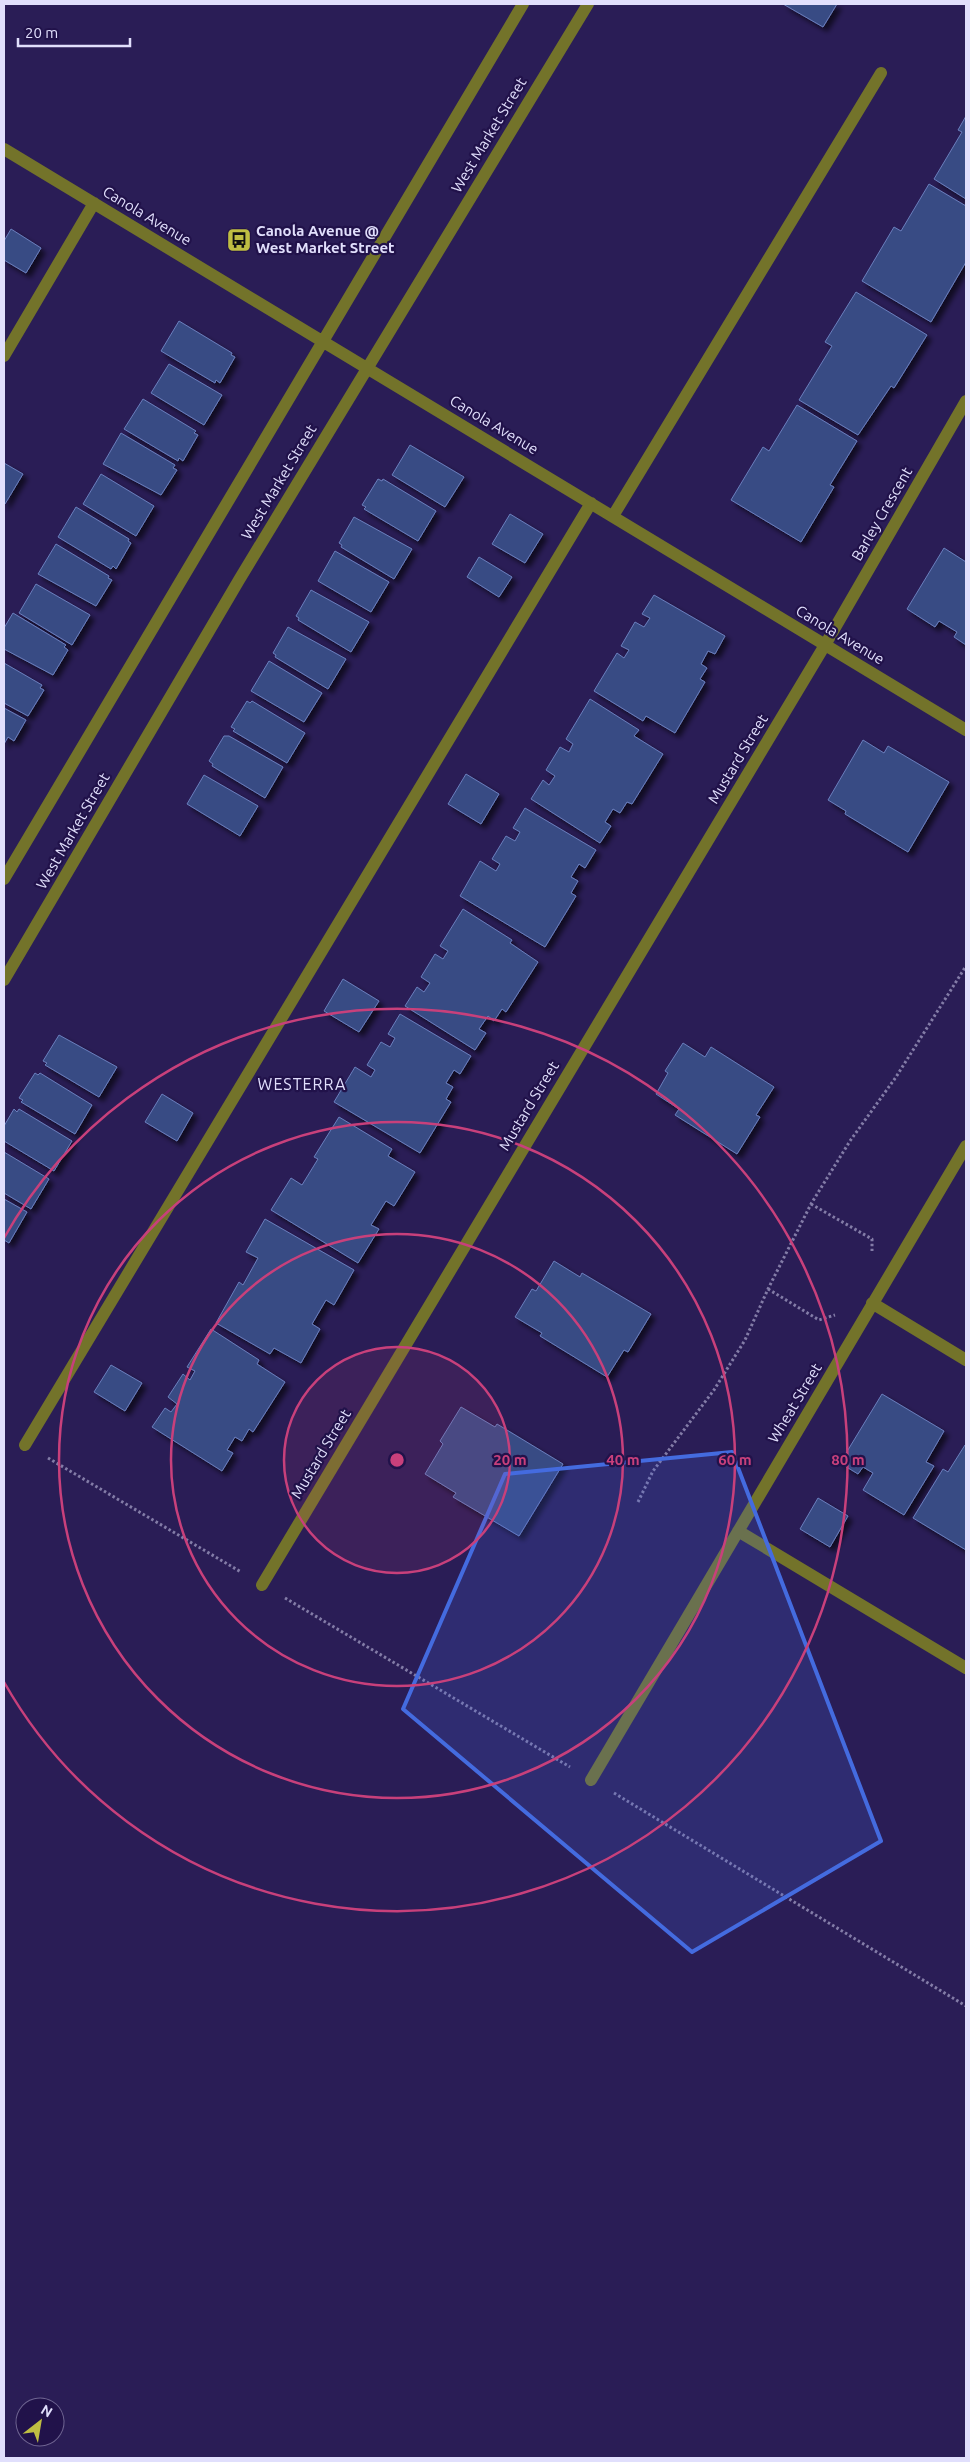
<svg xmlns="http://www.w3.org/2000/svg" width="970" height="2462" viewBox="0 0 970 2462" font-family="Ubuntu,sans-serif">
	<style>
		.building { fill: #394b84; stroke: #6a7fbd; filter: url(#shadow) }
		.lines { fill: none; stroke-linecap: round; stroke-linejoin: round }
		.path { stroke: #837ca7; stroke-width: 3; stroke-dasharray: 2.5 2.5; stroke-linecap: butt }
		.minor { stroke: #73732a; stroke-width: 12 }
		.marked { fill: #446bdf; fill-opacity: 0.2; stroke: #446bdf; stroke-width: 4; stroke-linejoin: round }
		.ring { fill: none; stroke: #c8407b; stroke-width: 2.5 }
		.labels { text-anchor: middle; stroke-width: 4.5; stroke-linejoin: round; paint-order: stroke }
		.street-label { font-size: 15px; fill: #e1dffc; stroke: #21124a }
		.poi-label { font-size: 15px; font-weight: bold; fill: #e1dffc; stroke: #21124a; text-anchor: start }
		.neighbourhood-label { font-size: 16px; letter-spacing: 1px; fill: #e1dffc; stroke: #21124a }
		.centre { fill: #c8407b; stroke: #21124a; stroke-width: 2.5 }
		.ring-label { font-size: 15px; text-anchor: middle; font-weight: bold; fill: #c8407b; stroke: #21124a; stroke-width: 4.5; stroke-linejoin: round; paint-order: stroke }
	</style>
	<defs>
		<filter id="shadow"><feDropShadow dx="4.5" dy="4.5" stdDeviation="2.5" flood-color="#0009"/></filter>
	</defs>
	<rect width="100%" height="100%" fill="#2a1d56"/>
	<!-- building -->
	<path class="building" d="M 783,4 L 837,4 L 823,27 Z
		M 966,116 L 966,199 L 934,179 L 962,132 L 958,130 Z
		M 929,184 L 966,206 L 966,262 L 931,322 L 862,281 L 894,227 L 901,231 Z
		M 11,229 L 41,248 L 26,273 L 4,260 L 4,241 Z
		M 856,292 L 927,335 L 894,388 L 891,386 L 858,435 L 799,400 L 832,346 L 825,342 Z
		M 179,321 L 232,353 L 231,355 L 235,357 L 220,383 L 216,380 L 215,383 L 161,351 Z
		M 169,364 L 222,395 L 204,425 L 151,393 Z
		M 143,399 L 196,431 L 194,433 L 198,435 L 183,461 L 179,458 L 178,461 L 124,429 Z
		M 797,405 L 857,441 L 830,485 L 834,487 L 801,542 L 731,500 L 763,447 L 769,451 Z
		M 121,433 L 175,465 L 173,468 L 177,470 L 161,495 L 103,464 Z
		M 410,445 L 464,477 L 445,507 L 392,475 Z
		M 4,463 L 23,474 L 5,504 L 4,504 Z
		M 101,474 L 154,506 L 136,536 L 83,504 Z
		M 378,479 L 382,481 L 383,479 L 436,511 L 418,541 L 364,509 L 366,507 L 362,505 Z
		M 76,507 L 129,539 L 128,541 L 131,543 L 116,569 L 113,566 L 111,569 L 58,537 Z
		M 510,514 L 543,534 L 525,563 L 492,544 Z
		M 354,517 L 412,549 L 394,579 L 341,547 L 342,545 L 339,543 Z
		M 56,544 L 109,576 L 108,578 L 112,580 L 96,606 L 38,574 Z
		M 944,548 L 966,562 L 966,645 L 954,637 L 957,632 L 939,621 L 935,627 L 907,609 Z
		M 335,551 L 389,582 L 371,612 L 318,581 Z
		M 479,557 L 512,577 L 499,597 L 467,577 Z
		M 36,584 L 90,615 L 72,645 L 19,613 Z
		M 311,590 L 369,622 L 351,652 L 298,620 L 299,618 L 296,616 Z
		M 654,595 L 725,636 L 715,654 L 708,651 L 701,664 L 707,668 L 700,679 L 705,682 L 675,733 L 646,716 L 643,721 L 594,691 L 617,653 L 624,658 L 629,650 L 621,646 L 635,622 L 644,627 L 650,618 L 642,614 Z
		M 13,613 L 66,645 L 64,647 L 68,650 L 53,675 L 4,649 L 4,628 Z
		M 288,627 L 346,659 L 328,689 L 275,657 L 276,655 L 273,653 Z
		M 269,661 L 322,693 L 304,722 L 251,691 Z
		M 4,663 L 42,685 L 40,688 L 44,690 L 28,716 L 4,703 Z
		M 590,699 L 639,730 L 634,736 L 663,754 L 632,804 L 627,802 L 620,813 L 613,809 L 605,822 L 611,826 L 600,843 L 531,799 L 543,780 L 549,785 L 555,776 L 546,770 L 560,747 L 569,752 L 573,744 L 566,739 Z
		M 247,701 L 250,703 L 252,701 L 305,733 L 287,763 L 233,731 L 235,729 L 231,727 Z
		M 4,708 L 26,720 L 14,741 L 8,737 L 4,744 Z
		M 224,736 L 229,736 L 283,767 L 265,798 L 212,766 L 213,764 L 209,761 Z
		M 863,740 L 884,753 L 888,746 L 949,782 L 908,852 L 845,814 L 846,811 L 828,800 Z
		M 466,774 L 499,794 L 481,824 L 448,804 Z
		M 204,775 L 258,806 L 240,836 L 187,804 Z
		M 525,808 L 596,850 L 585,868 L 579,864 L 571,877 L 578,881 L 571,893 L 576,896 L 545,947 L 460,896 L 480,861 L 496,871 L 500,864 L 492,859 L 506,836 L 515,841 L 520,832 L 513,828 Z
		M 463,909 L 512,940 L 510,943 L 538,962 L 506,1012 L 502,1009 L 494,1021 L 488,1016 L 479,1029 L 486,1033 L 475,1050 L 405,1006 L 417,987 L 424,992 L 430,983 L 421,977 L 435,954 L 443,959 L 448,951 L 440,946 Z
		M 343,979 L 379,1001 L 359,1032 L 324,1011 Z
		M 400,1014 L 471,1056 L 460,1074 L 454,1070 L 446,1083 L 453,1087 L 446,1099 L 451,1102 L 420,1153 L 334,1102 L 355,1067 L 371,1077 L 375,1070 L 367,1065 L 381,1042 L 390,1047 L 395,1038 L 388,1034 Z
		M 59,1035 L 117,1067 L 99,1097 L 45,1065 L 47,1063 L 43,1061 Z
		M 683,1043 L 705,1057 L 711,1047 L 774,1087 L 756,1115 L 760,1117 L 737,1154 L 675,1115 L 679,1109 L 656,1094 L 668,1073 L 665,1071 Z
		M 35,1073 L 38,1075 L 40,1073 L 92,1105 L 75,1134 L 21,1102 L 23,1100 L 19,1098 Z
		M 162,1094 L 193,1113 L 177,1141 L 145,1122 Z
		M 14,1109 L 17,1112 L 19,1109 L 72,1141 L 54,1171 L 4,1141 L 4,1126 Z
		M 339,1117 L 392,1149 L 388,1156 L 415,1172 L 394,1206 L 386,1201 L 371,1225 L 379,1229 L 358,1263 L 271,1210 L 291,1178 L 302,1185 L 318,1159 L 314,1157 Z
		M 4,1152 L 49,1179 L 31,1209 L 4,1193 Z
		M 4,1199 L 27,1212 L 9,1243 L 4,1240 Z
		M 265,1219 L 354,1270 L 334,1305 L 326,1300 L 312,1324 L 320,1329 L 301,1363 L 274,1348 L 270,1354 L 216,1323 L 239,1282 L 243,1285 L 258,1258 L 246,1252 Z
		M 554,1261 L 580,1277 L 582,1273 L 651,1314 L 628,1352 L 624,1350 L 607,1377 L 540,1336 L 542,1333 L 515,1317 L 532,1289 L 536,1291 Z
		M 211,1329 L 259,1360 L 257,1364 L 285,1382 L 253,1432 L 249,1429 L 242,1441 L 235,1437 L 227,1450 L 233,1453 L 222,1471 L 152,1427 L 165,1408 L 171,1412 L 177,1404 L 168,1397 L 183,1374 L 190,1380 L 195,1371 L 187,1367 Z
		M 111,1365 L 142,1383 L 125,1411 L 94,1392 Z
		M 882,1394 L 944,1431 L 926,1462 L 934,1466 L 904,1515 L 863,1490 L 873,1473 L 863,1467 L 858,1474 L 840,1463 Z
		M 461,1407 L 495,1427 L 497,1424 L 563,1464 L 519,1536 L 453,1497 L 456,1493 L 425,1474 L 443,1444 L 440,1441 Z
		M 965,1445 L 966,1446 L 966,1550 L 913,1518 L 943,1469 L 948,1472 Z
		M 818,1498 L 848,1516 L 830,1547 L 800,1529 Z"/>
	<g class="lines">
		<!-- path -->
		<path class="path" d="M 811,1204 L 872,1239 L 872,1251
			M 768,1289 L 819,1320 L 835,1315
			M 48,1458 L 241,1572
			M 638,1502 L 653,1471 L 714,1390 L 745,1340 L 768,1289 L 811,1204 L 850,1141 L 896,1077 L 966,966
			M 285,1598 L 570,1767
			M 614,1793 L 966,2006"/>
		<!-- minor -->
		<path class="minor" d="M 4,149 L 966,730
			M 4,356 L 94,203
			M 613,516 L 881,73
			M 4,879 L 523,4
			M 4,980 L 239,580 L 588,4
			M 872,1303 L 966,1360
			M 25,1445 L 591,503
			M 738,1531 L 966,1668
			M 262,1585 L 825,645 L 966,401
			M 591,1780 L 966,1146"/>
	</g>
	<!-- marked area -->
	<path class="marked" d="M 732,1452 L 881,1841 L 692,1952 L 403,1709 L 505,1474 Z"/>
	<!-- distance rings -->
	<circle cx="397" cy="1460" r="113" fill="#c8407b" fill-opacity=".12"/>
	<g class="ring">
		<circle cx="397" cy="1460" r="113"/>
		<circle cx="397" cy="1460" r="226"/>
		<circle cx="397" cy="1460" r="338"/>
		<path d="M4 1238A451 451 0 1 1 4 1682"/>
	</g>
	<!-- icons -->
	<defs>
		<symbol id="bus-square" viewBox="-11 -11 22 22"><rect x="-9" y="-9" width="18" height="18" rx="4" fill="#bfbe42" stroke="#21124a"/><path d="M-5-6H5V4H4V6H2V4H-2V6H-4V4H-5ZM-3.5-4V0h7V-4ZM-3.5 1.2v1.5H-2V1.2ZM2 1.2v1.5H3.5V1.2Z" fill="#111"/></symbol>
	</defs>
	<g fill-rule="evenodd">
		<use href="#bus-square" x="225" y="226" width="28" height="28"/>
	</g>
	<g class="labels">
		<!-- street labels -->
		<g class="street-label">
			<text transform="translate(489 135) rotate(-59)" y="5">West Market Street</text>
			<text transform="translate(147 216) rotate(31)" y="5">Canola Avenue</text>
			<text transform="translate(494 425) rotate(31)" y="5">Canola Avenue</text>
			<text transform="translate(279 482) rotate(-59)" y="5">West Market Street</text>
			<text transform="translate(882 514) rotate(-60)" y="5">Barley Crescent</text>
			<text transform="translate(840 635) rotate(31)" y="5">Canola Avenue</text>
			<text transform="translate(738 759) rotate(-59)" y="5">Mustard Street</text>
			<text transform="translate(73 831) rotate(-60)" y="5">West Market Street</text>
			<text transform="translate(529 1106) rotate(-59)" y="5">Mustard Street</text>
			<text transform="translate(795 1403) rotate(-59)" y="5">Wheat Street</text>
			<text transform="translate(321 1454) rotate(-59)" y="5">Mustard Street</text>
		</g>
		<!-- poi labels -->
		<g class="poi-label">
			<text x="256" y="236">Canola Avenue @<tspan x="256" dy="17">West Market Street</tspan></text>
		</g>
		<!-- neighbourhood labels -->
		<g class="neighbourhood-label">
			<text x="302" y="1090">WESTERRA</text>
		</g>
	</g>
	<circle cx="397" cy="1460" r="8" class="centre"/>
	<g class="ring-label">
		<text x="510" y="1465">20 m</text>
		<text x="623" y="1465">40 m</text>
		<text x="735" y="1465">60 m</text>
		<text x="848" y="1465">80 m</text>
	</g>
	<!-- border -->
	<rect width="970" height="2462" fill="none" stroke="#e1dffc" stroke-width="10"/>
	<!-- north arrow -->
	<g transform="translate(40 2422) rotate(31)"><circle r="24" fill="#21124a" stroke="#6e6491"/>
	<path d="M0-4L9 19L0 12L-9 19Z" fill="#bfbe42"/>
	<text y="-8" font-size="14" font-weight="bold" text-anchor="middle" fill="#e1dffc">N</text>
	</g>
	<!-- scale -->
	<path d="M18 38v8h112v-8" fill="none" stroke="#e1dffc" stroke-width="2.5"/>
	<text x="25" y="38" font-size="15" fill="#e1dffc" stroke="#21124a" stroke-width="4" paint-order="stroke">20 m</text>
</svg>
